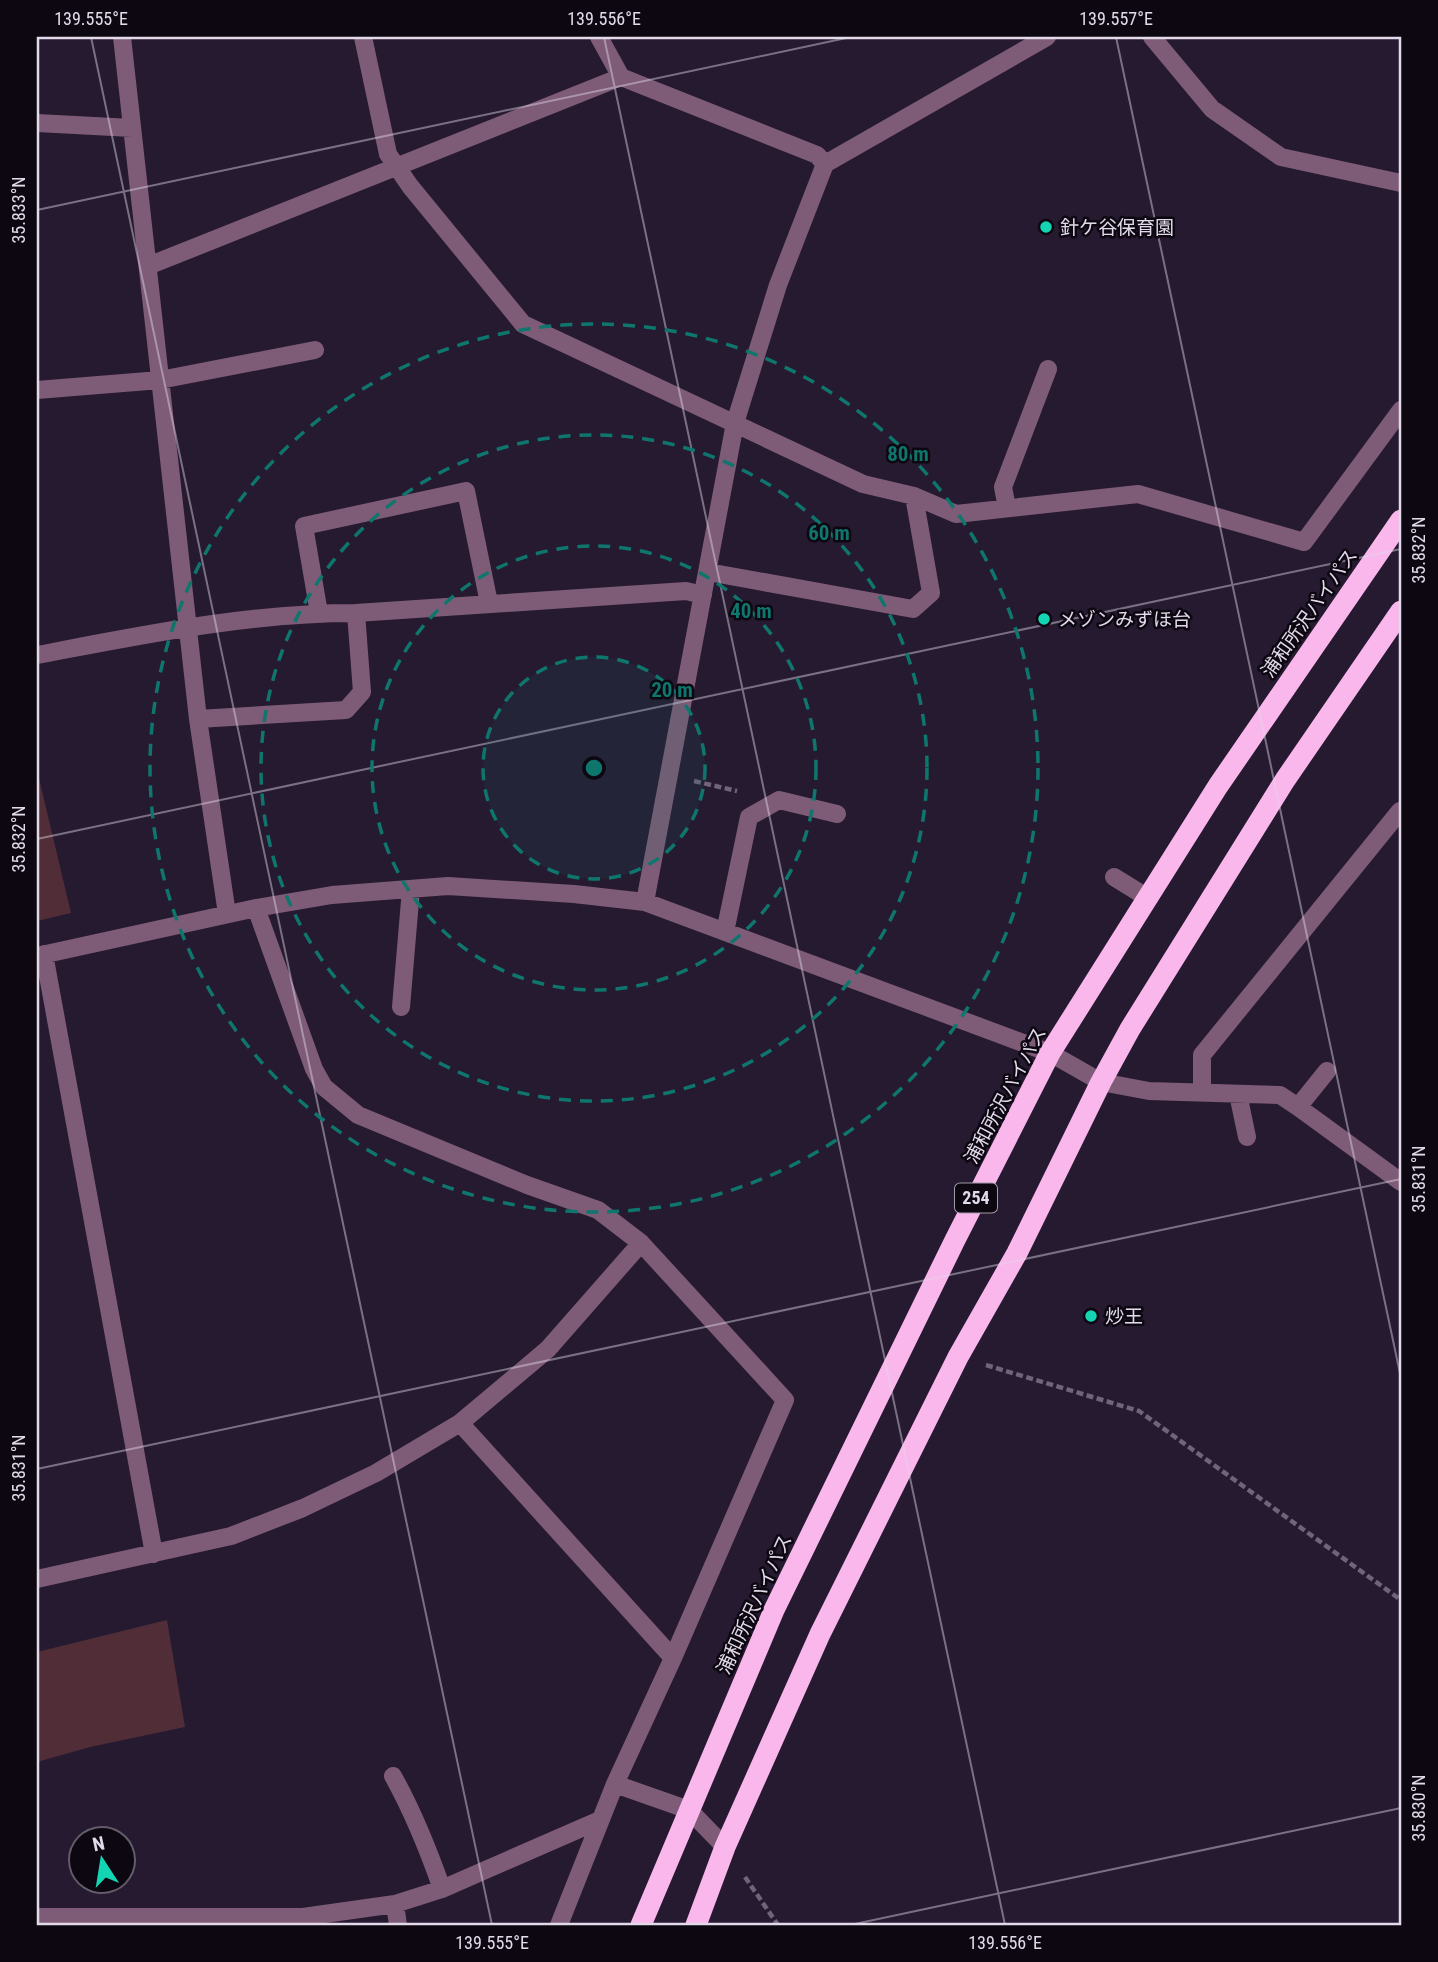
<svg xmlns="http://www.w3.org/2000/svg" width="1438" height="1962" viewBox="0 0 1438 1962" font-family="'Roboto Condensed','Noto Sans JP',sans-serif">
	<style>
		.green { fill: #512d38 }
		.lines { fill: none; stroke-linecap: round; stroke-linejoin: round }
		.path { stroke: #6f6478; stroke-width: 4.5; stroke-dasharray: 7 3.5; stroke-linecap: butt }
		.minor { stroke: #7e5c77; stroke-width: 18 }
		.highway { stroke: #fab7ec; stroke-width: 21 }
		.ticks { fill: none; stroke: #e2daea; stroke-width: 2; stroke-opacity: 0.45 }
		.ring { fill: none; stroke: #0f766e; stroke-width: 3.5; stroke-dasharray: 12 9 }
		.poi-dot { fill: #14d5b3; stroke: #0c0711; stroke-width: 2.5 }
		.labels { text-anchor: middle; stroke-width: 5; stroke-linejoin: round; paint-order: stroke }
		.shield { fill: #0c0711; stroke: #a29ba9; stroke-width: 2 }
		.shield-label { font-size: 18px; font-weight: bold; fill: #e2daea }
		.poi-label { font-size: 19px; fill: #e2daea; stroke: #0c0711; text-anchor: start }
		.street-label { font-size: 19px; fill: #e2daea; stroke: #0c0711 }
		.centre { fill: #0f766e; stroke: #0c0711; stroke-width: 3.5 }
		.ring-label { font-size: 21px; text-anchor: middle; font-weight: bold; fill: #0f766e; stroke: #0c0711; stroke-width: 5; stroke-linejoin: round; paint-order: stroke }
		.neatline { fill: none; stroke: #e2daea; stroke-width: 2.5 }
		.ticks-label { font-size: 18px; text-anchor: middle; fill: #e2daea }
	</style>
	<rect width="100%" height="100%" fill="#261a30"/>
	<!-- green -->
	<path class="green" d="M 37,770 L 71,913 L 37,921 Z
		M 167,1620 L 185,1727 L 90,1747 L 37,1762 L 37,1652 Z"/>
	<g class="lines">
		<!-- path -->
		<path class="path" d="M 694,781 L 737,791
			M 986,1365 L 1139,1411 L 1401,1600
			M 745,1877 L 778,1925"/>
		<!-- minor -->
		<path class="minor" d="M 122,37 L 198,719 L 227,914
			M 363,37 L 388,154 L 410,186 L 523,324 L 863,484 L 914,496 L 956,514 L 1138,494 L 1304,542 L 1401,410
			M 599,37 L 621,77 L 817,155 L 825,164
			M 1152,37 L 1212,109 L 1281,157 L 1401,183
			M 37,123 L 132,128
			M 148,266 L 621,77
			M 37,390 L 160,380 L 315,350
			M 1007,508 L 1003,487 L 1048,369
			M 708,572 L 913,609 L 931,593 L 914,496
			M 319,613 L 304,526 L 466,491 L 489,603
			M 37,655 C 142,635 248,613 356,613 L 686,591 L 703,595
			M 198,719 L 346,710 L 362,692 L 356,613
			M 1114,877 L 1148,898
			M 645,902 L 735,423 L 778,285 L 825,164 L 1047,37
			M 256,908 L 314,1069 L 324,1087 L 358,1115 L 527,1185 L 598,1210 L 641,1243 L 785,1400 L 673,1658 L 615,1784 L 559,1925
			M 725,932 L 749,817 L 779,800 L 837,814
			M 44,954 L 154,1554
			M 37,956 L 256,908 L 332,895 L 448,886 L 574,894 L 645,902 L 1050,1053 L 1101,1082 L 1149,1091 L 1280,1095 L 1298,1107 L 1327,1071
			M 401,1007 L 411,889
			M 1202,1093 L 1202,1055 L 1400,811 L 1401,812
			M 1238,1094 L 1247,1137
			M 1298,1107 L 1401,1182
			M 460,1423 L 673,1658
			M 37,1579 L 231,1536 L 303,1508 L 376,1473 L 460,1423 L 548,1349 L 641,1243
			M 393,1776 C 413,1812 428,1849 442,1889
			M 615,1784 L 689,1810 L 725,1847
			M 395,1904 L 398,1925
			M 37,1917 L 303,1917 L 395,1904 L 442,1889 L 600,1820"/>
		<!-- highway -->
		<path class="highway" d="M 641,1925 L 774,1610 L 955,1240 L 1050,1053 L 1218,786 L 1401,520
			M 696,1925 L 725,1847 L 820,1634 L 958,1357 L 1017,1253 L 1101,1082 L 1130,1029 L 1285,780 L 1401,611"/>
	</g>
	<!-- ticks -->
	<path class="ticks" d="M 91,37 L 492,1925M 604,37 L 1005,1925M 1116,37 L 1401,1378M 37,210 L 851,37M 37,839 L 1401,549M 37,1469 L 1401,1179M 850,1925 L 1401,1808"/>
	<!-- distance rings -->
	<circle cx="594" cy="768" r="111" fill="#0f766e" fill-opacity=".12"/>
	<g class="ring">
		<circle cx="594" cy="768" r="111"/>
		<circle cx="594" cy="768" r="222"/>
		<circle cx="594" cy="768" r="333"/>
		<circle cx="594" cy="768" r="444"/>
	</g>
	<!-- markers -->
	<g class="poi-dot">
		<circle cx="1046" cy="227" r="7"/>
		<circle cx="1044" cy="619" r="7"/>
		<circle cx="1091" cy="1316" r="7"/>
	</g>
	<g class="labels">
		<!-- shield labels -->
		<rect class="shield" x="955" y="1183.5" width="42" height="29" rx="5"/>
		<g class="shield-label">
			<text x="976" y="1204">254</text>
		</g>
		<!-- poi labels -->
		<g class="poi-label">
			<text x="1060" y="234">針ケ谷保育園</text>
			<text x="1058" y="626">メゾンみずほ台</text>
			<text x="1105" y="1323">炒王</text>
		</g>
		<!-- street labels -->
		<g class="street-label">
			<text transform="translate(1309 613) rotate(-55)" y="7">浦和所沢バイパス</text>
			<text transform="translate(1005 1095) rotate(-62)" y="7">浦和所沢バイパス</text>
			<text transform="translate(754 1604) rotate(-65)" y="7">浦和所沢バイパス</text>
		</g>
	</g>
	<circle cx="594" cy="768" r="10" class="centre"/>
	<g class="ring-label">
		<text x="908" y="461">80 m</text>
		<text x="829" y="540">60 m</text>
		<text x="751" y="618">40 m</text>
		<text x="672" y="697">20 m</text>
	</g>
	<!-- border -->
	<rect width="1438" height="1962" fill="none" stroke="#0c0711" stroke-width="77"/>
	<!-- north arrow -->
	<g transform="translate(102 1860) rotate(348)"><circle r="33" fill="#0c0711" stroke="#625b68" stroke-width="2"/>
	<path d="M0-5L12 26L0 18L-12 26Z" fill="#14d5b3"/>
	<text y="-10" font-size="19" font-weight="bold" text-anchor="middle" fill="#e2daea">N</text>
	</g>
	<rect x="38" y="38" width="1362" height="1886" class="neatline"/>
	<g class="ticks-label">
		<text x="91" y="25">139.555°E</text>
		<text x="604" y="25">139.556°E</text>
		<text x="1116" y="25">139.557°E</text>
		<text transform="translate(19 210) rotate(-90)" y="6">35.833°N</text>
		<text transform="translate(1419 550) rotate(-90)" y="6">35.832°N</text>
		<text transform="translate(19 839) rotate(-90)" y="6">35.832°N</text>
		<text transform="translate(1419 1179) rotate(-90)" y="6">35.831°N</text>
		<text transform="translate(19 1468) rotate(-90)" y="6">35.831°N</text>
		<text transform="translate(1419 1808) rotate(-90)" y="6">35.830°N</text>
		<text x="492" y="1949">139.555°E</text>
		<text x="1005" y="1949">139.556°E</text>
	</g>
</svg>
